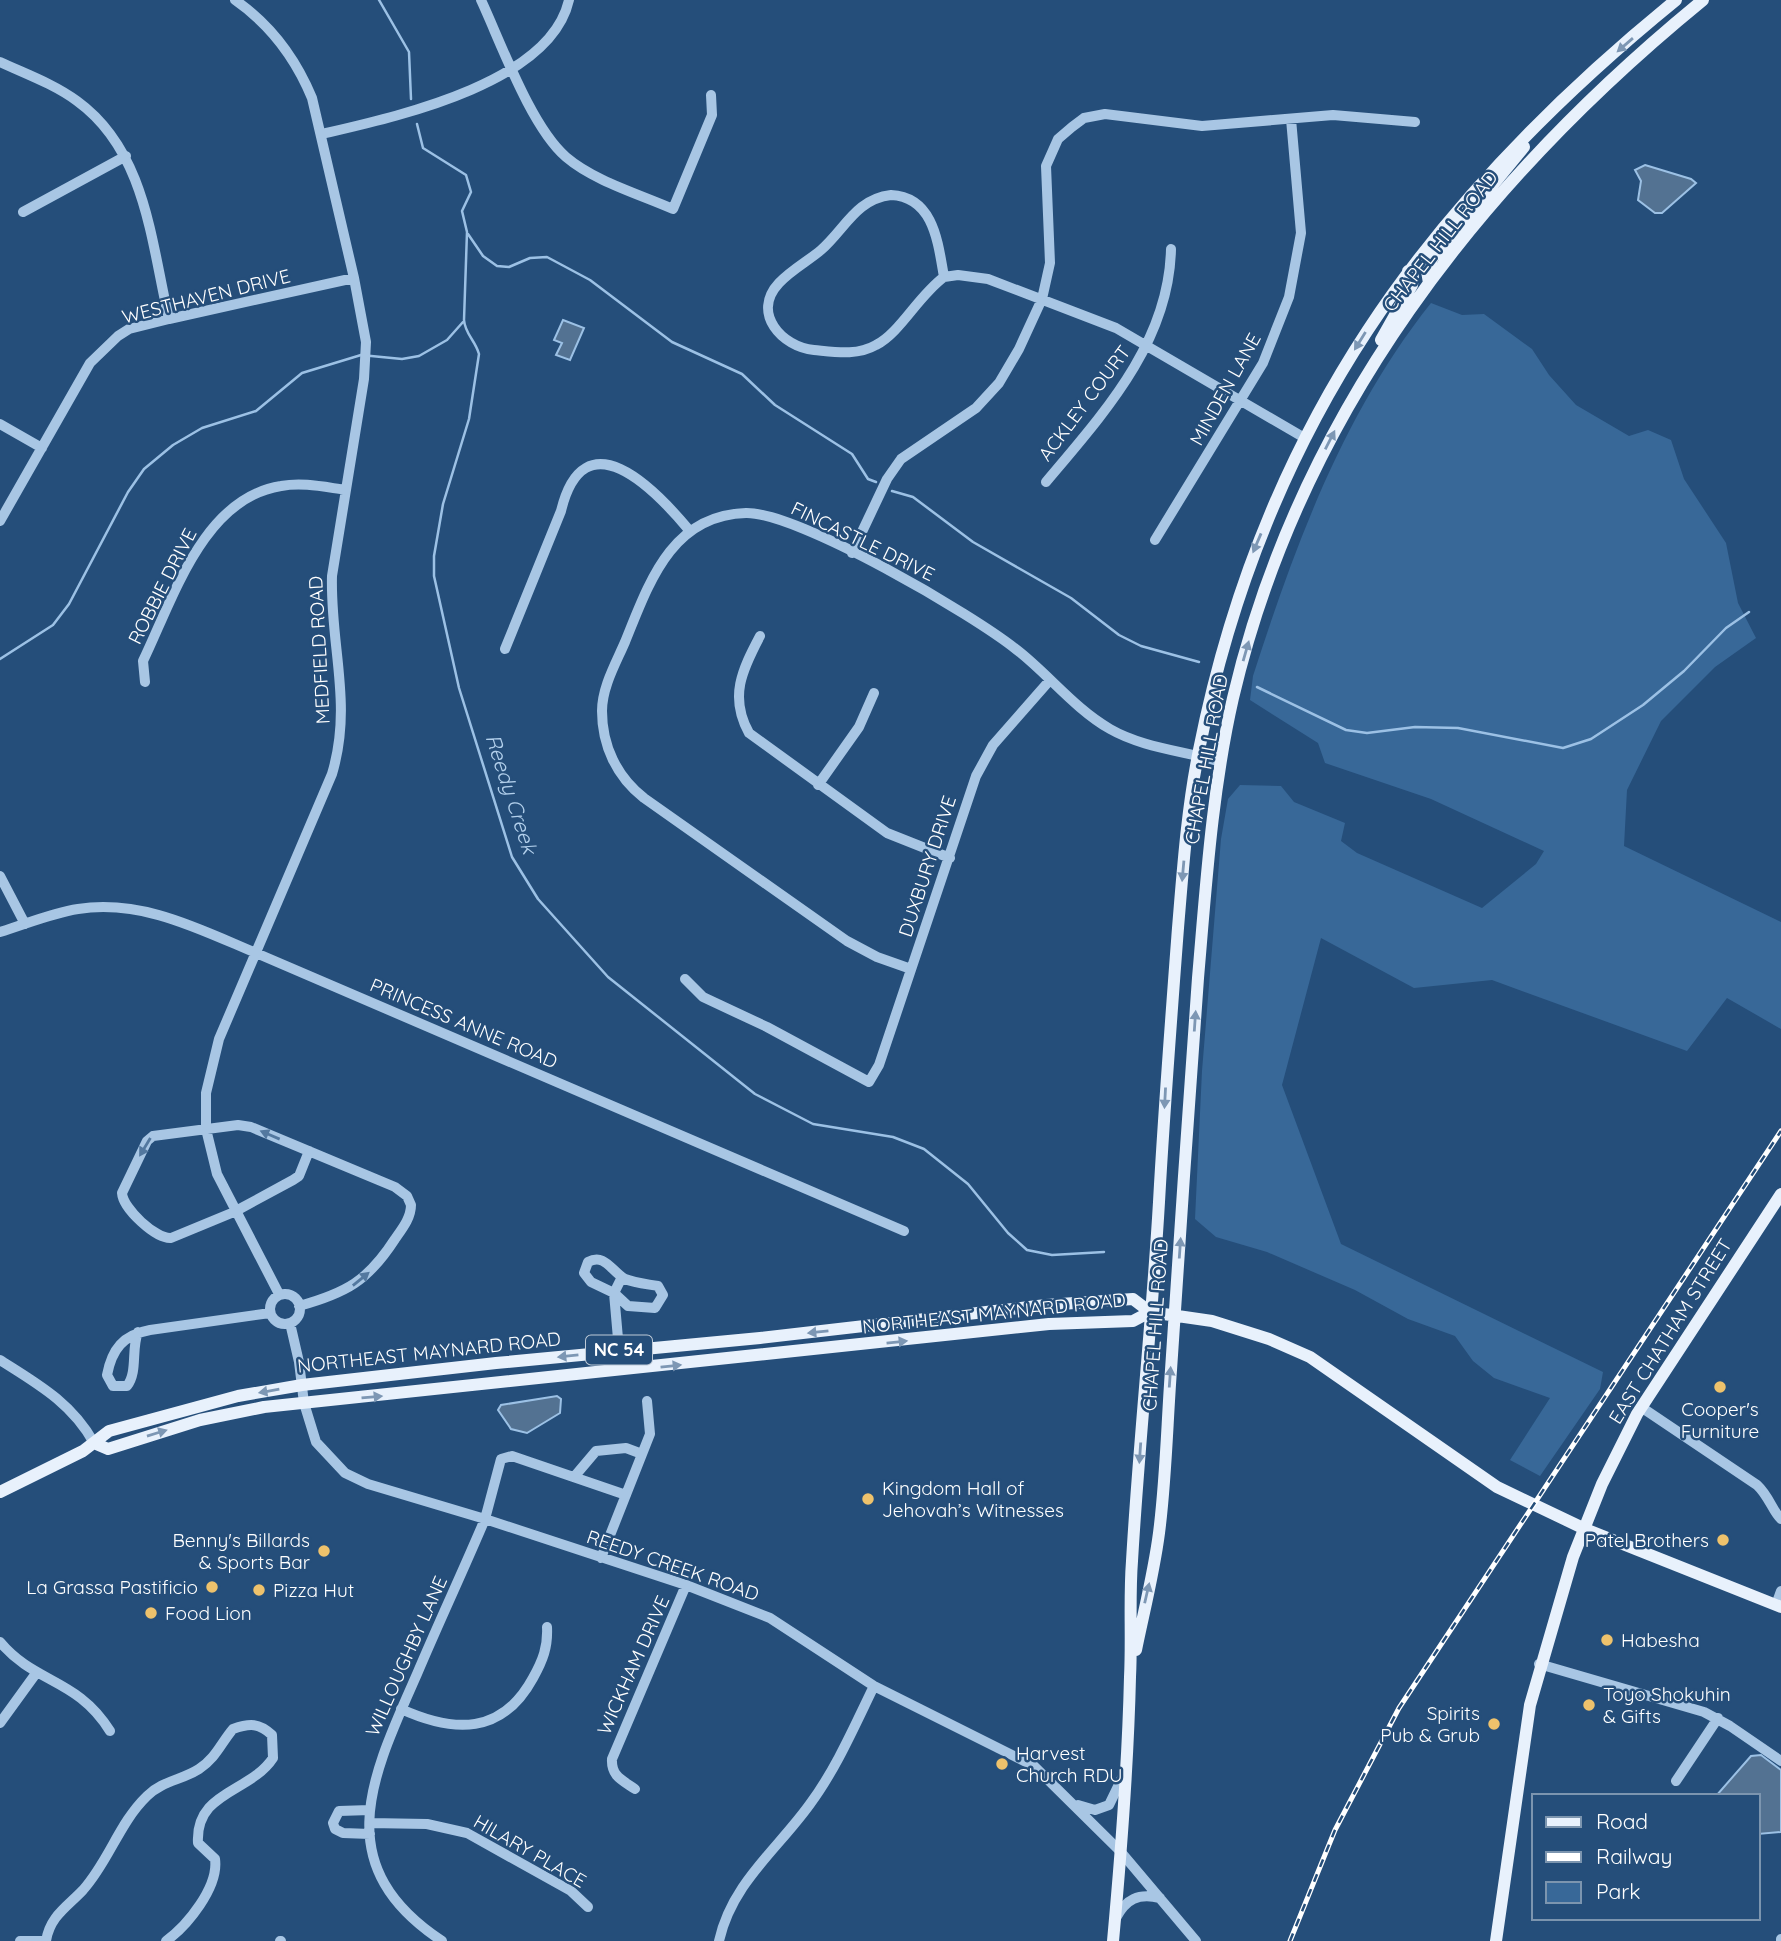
<svg xmlns="http://www.w3.org/2000/svg" width="1781" height="1941" viewBox="0 0 1781 1941" font-family="Quicksand,sans-serif">
	<style>
		.green { fill: #386898 }
		.water { fill: #537292; stroke: #9cc1e5; stroke-width: 2 }
		.lines { fill: none; stroke-linecap: round; stroke-linejoin: round }
		.stream { stroke: #9cc1e5; stroke-width: 2.5 }
		.minor { stroke: #a8c6e4; stroke-width: 10 }
		.major { stroke: #e8f1fc; stroke-width: 12 }
		.rail-casing { stroke: #fff; stroke-width: 5 }
		.rail { stroke: #254e7a; stroke-width: 2.5; stroke-dasharray: 8; stroke-linecap: butt }
		.oneway { fill: #7d97b4 }
		.oneway2 { fill: #53789f }
		.poi-dot { fill: #eec26c; stroke: #254e7a; stroke-width: 2.5 }
		.labels { text-anchor: middle; stroke-width: 5; stroke-linejoin: round; paint-order: stroke }
		.shield { fill: #254e7a; stroke: #becad7; stroke-width: 2 }
		.shield-label { font-size: 18px; font-weight: bold; fill: #fff }
		.street-label { font-size: 19px; fill: #fff; stroke: #254e7a }
		.poi-label { font-size: 19px; fill: #fff; stroke: #254e7a; text-anchor: start }
		.water-label { font-size: 21px; font-style: italic; fill: #b3d0ec; stroke: #254e7a }
	</style>
	<rect width="100%" height="100%" fill="#254e7a"/>
	<!-- green -->
	<path class="green" d="M 1431,303 L 1462,315 L 1484,314 L 1532,349 L 1549,375 L 1576,405 L 1629,436 L 1648,430 L 1671,440 L 1684,479 L 1726,543 L 1738,603 L 1756,638 L 1715,667 L 1661,721 L 1627,790 L 1624,846 L 1781,922 L 1781,1029 L 1727,998 L 1687,1051 L 1492,980 L 1414,988 L 1321,938 L 1282,1085 L 1341,1244 L 1603,1372 L 1600,1389 L 1540,1476 L 1510,1460 L 1550,1398 L 1494,1378 L 1473,1361 L 1455,1336 L 1408,1319 L 1355,1290 L 1267,1252 L 1216,1237 L 1195,1219 L 1202,1071 L 1221,839 L 1228,799 L 1240,785 L 1281,786 L 1294,802 L 1345,823 L 1341,841 L 1357,853 L 1482,908 L 1536,864 L 1544,851 L 1431,799 L 1325,763 L 1318,743 L 1250,700 L 1253,676 C 1295,545 1344,412 1431,303 Z"/>
	<!-- water -->
	<path class="water" d="M 1645,165 L 1691,179 L 1696,183 L 1662,213 L 1655,213 L 1638,200 L 1641,181 L 1635,170 Z
		M 563,320 L 584,328 L 570,360 L 556,355 L 562,343 L 554,340 Z
		M 557,1396 L 561,1399 L 560,1413 L 527,1433 L 511,1429 L 498,1410 L 501,1405 Z
		M 1761,1755 L 1781,1770 L 1781,1832 L 1758,1834 L 1758,1796 L 1716,1796 L 1751,1756 Z"/>
	<g class="lines">
		<!-- stream -->
		<path class="stream" d="M 379,0 L 409,52 L 411,99
			M 417,124 L 423,148 L 466,175 L 471,192 L 462,211 L 467,232 L 464,320 C 465,334 475,340 479,354 L 469,419 L 443,504 L 434,556 L 434,576 L 459,688 L 512,857 L 538,899 L 608,977 L 755,1094 L 813,1124 L 893,1137 L 924,1149 L 968,1184 L 1008,1233 L 1027,1250 L 1052,1255 L 1104,1252
			M 468,234 L 483,256 L 497,266 L 509,267 L 530,258 L 547,257 L 590,280 L 672,342 L 742,374 L 775,405 L 852,454 L 868,479 L 876,482
			M 892,491 L 913,497 L 973,542 L 1071,598 L 1119,635 L 1141,646 L 1199,662
			M 0,659 L 53,625 L 69,604 L 128,492 L 144,469 L 173,445 L 202,428 L 256,411 L 302,373 L 361,355 L 402,359 L 419,356 L 447,340 L 463,322
			M 1257,687 L 1346,730 L 1367,733 L 1415,727 L 1458,728 L 1563,748 L 1591,739 L 1643,705 L 1684,671 L 1726,628 L 1749,612"/>
		<!-- minor -->
		<path class="minor" d="M 235,0 C 271,25 295,57 312,98 L 354,278 L 366,342 L 364,379 L 332,576 C 330,646 353,704 332,774 L 219,1039 L 206,1093 L 206,1129 L 217,1174 L 279,1294
			M 481,0 C 501,43 531,127 566,157 C 594,181 639,194 673,209 L 712,115 L 711,95
			M 0,62 C 26,74 54,84 77,101 C 146,151 151,242 169,319
			M 322,134 C 395,117 550,84 569,0
			M 891,195 C 934,197 938,243 944,277 C 918,296 900,333 876,345 C 857,356 835,352 814,350 C 782,347 751,313 779,283 C 791,270 808,261 821,250 C 845,229 856,199 891,195 Z
			M 23,212 L 126,156
			M 944,277 L 958,275 L 988,279 L 1116,328 L 1303,437
			M 0,424 L 42,448
			M 1046,482 C 1103,414 1169,343 1171,249
			M 0,521 L 90,363 L 118,336 L 129,329 L 169,319 L 354,278
			M 1155,540 L 1263,363 L 1289,297 L 1301,233 L 1291,119
			M 852,553 L 887,479 L 901,459 L 976,408 L 999,383 L 1019,349 L 1042,299 L 1050,263 L 1046,166 L 1058,139 L 1072,127 L 1084,118 L 1105,114 L 1202,126 L 1333,115 L 1415,122
			M 760,636 C 742,670 729,697 749,733 L 887,833 L 950,858
			M 505,649 L 561,511 C 584,416 654,488 689,530
			M 145,682 L 143,661 C 173,599 203,498 281,486 C 303,482 324,487 346,490
			M 818,785 L 859,727 L 874,693
			M 0,876 L 25,924
			M 0,932 C 26,924 52,913 78,909 C 142,899 199,929 256,953 L 904,1231
			M 911,969 L 877,957 L 847,941 L 644,798 C 617,777 602,746 602,711 C 602,687 616,663 625,642 C 649,583 671,515 746,513 C 798,512 974,615 1017,650 C 1049,675 1075,709 1110,729 C 1143,748 1185,751 1221,762
			M 685,979 L 703,997 L 767,1027 L 869,1082 L 879,1065 L 976,776 L 993,745 L 1050,680
			M270 1309a15 15 0 1 1 30 0a15 15 0 1 1-30 0Z
			M 299,1306 C 346,1293 368,1281 395,1239 C 402,1229 411,1218 411,1205 L 407,1196 L 395,1187 L 251,1127 L 238,1125 L 153,1136 L 147,1141 L 122,1193 C 123,1209 156,1239 171,1238 L 234,1212 L 293,1180 L 299,1176 L 309,1151
			M 290,1323 L 299,1362 L 304,1403 L 316,1442 L 345,1473 L 368,1484 L 485,1519 L 686,1585 L 770,1618 L 874,1686 L 1034,1766 L 1120,1851 L 1196,1941
			M 138,1332 C 131,1349 138,1372 127,1386 L 113,1386 L 107,1375 C 112,1349 123,1335 150,1330 L 270,1313
			M 619,1350 L 614,1293 L 591,1282 L 584,1273 L 588,1262 C 605,1253 611,1271 625,1279 C 635,1283 647,1284 658,1286 L 663,1295 L 655,1308 L 628,1306 L 614,1293 L 622,1277
			M 0,1360 C 38,1384 72,1403 94,1443
			M 1641,1407 L 1757,1485 C 1769,1496 1773,1512 1781,1519
			M 574,1477 L 596,1451 L 626,1448 L 642,1454
			M 601,1558 L 650,1434 L 647,1401
			M 1776,1605 L 1781,1591
			M 0,1642 C 35,1684 77,1678 110,1731
			M 1539,1664 L 1704,1712 L 1730,1726 L 1781,1761
			M 401,1709 C 454,1733 502,1735 533,1678 C 543,1660 548,1647 547,1627
			M 0,1723 L 37,1672
			M 1676,1781 L 1718,1718
			M 635,1789 C 622,1780 611,1776 612,1759 L 686,1585
			M 1078,1805 L 1095,1810 L 1109,1805 L 1123,1776
			M 370,1810 L 339,1811 L 333,1823 L 335,1829 L 343,1833 L 370,1834
			M 370,1823 L 427,1824 L 467,1833 L 571,1891 L 588,1907
			M 1116,1918 C 1126,1899 1138,1893 1160,1898
			M 20,1941 L 43,1941
			M 46,1941 C 50,1916 67,1907 83,1890 C 109,1861 119,1823 147,1796 C 162,1781 182,1780 199,1769 C 216,1758 221,1743 233,1729 C 250,1723 259,1723 272,1735 L 273,1758 C 250,1793 195,1791 198,1843 L 215,1859 C 219,1887 187,1926 166,1941
			M 280,1941 L 281,1941
			M 442,1941 C 327,1865 372,1776 417,1674 C 439,1622 463,1571 485,1519 L 501,1459 L 512,1456 L 626,1495
			M 719,1941 C 732,1883 777,1850 810,1804 C 836,1769 855,1725 874,1686
			M 1781,1941 L 1781,1939"/>
		<!-- major -->
		<path class="major" d="M 1429,283 L 1427,271 L 1432,259 L 1524,147
			M 1381,340 L 1412,285 L 1413,277 L 1408,271
			M 94,1443 L 108,1449 L 200,1420 L 264,1407 L 1049,1324 L 1133,1321 L 1150,1312
			M 0,1492 L 83,1451 L 109,1431 L 238,1396 L 302,1385 L 496,1363 L 760,1338 L 1046,1305 L 1133,1299 L 1150,1312 L 1212,1321 L 1269,1339 L 1310,1357 L 1497,1487 L 1585,1529 L 1781,1607
			M 1136,1650 C 1144,1611 1154,1572 1159,1533 C 1166,1479 1167,1424 1171,1370 C 1180,1239 1188,1109 1198,978 C 1206,885 1212,790 1233,698 C 1300,413 1479,183 1703,0
			M 1113,1941 C 1121,1854 1128,1765 1130,1677 C 1132,1638 1129,1600 1132,1561 C 1139,1441 1152,1322 1159,1202 C 1164,1111 1171,1020 1178,928 C 1183,868 1187,809 1199,750 C 1263,428 1425,204 1676,0
			M 1496,1941 L 1530,1705 L 1573,1557 L 1602,1484 L 1637,1414 L 1781,1194"/>
		<defs>
			<path id="rail" d="M 1290,1941 L 1335,1830 L 1399,1708 L 1781,1131"/>
		</defs>
		<!-- rail casing -->
		<use href="#rail" class="rail-casing"/>
		<!-- rail -->
		<use href="#rail" class="rail"/>
	</g>
	<!-- one-way arrows -->
	<defs><path id="oneway-solid" d="M-6-.8H1V-3.2L6.5 0L1 3.2V.8H-6Z" transform="scale(1.75)"/></defs>
	<g class="oneway">
		<use href="#oneway-solid" transform="translate(1625 45) rotate(139)"/>
		<use href="#oneway-solid" transform="translate(1360 341) rotate(122)"/>
		<use href="#oneway-solid" transform="translate(1330 440) rotate(-63)"/>
		<use href="#oneway-solid" transform="translate(1257 543) rotate(113)"/>
		<use href="#oneway-solid" transform="translate(1246 651) rotate(-74)"/>
		<use href="#oneway-solid" transform="translate(1183 871) rotate(95)"/>
		<use href="#oneway-solid" transform="translate(1195 1021) rotate(-86)"/>
		<use href="#oneway-solid" transform="translate(1165 1098) rotate(93)"/>
		<use href="#oneway-solid" transform="translate(1180 1248) rotate(-86)"/>
		<use href="#oneway-solid" transform="translate(818 1332) rotate(174)"/>
		<use href="#oneway-solid" transform="translate(897 1342) rotate(-6)"/>
		<use href="#oneway-solid" transform="translate(568 1356) rotate(174)"/>
		<use href="#oneway-solid" transform="translate(671 1366) rotate(-6)"/>
		<use href="#oneway-solid" transform="translate(1170 1377) rotate(-86)"/>
		<use href="#oneway-solid" transform="translate(269 1391) rotate(170)"/>
		<use href="#oneway-solid" transform="translate(372 1397) rotate(-5)"/>
		<use href="#oneway-solid" transform="translate(157 1433) rotate(-17)"/>
		<use href="#oneway-solid" transform="translate(1140 1453) rotate(94)"/>
		<use href="#oneway-solid" transform="translate(1147 1593) rotate(-77)"/>
	</g>
	<g class="oneway2">
		<use href="#oneway-solid" transform="translate(270 1135) rotate(-157)"/>
		<use href="#oneway-solid" transform="translate(145 1147) rotate(121)"/>
		<use href="#oneway-solid" transform="translate(361 1279) rotate(-39)"/>
	</g>
	<!-- markers -->
	<g class="poi-dot">
		<circle cx="1720" cy="1387" r="7"/>
		<circle cx="868" cy="1499" r="7"/>
		<circle cx="1723" cy="1540" r="7"/>
		<circle cx="324" cy="1551" r="7"/>
		<circle cx="212" cy="1587" r="7"/>
		<circle cx="259" cy="1590" r="7"/>
		<circle cx="151" cy="1613" r="7"/>
		<circle cx="1607" cy="1640" r="7"/>
		<circle cx="1589" cy="1705" r="7"/>
		<circle cx="1494" cy="1724" r="7"/>
		<circle cx="1002" cy="1764" r="7"/>
	</g>
	<g class="labels">
		<!-- shield labels -->
		<rect class="shield" x="586" y="1335.5" width="66" height="29" rx="5"/>
		<g class="shield-label">
			<text x="619" y="1356">NC 54</text>
		</g>
		<!-- street labels -->
		<g class="street-label">
			<text transform="translate(1440 241) rotate(-52)" y="7">CHAPEL HILL ROAD</text>
			<text transform="translate(206 296) rotate(-14)" y="7">WESTHAVEN DRIVE</text>
			<text transform="translate(1225 389) rotate(-61)" y="7">MINDEN LANE</text>
			<text transform="translate(1084 403) rotate(-53)" y="7">ACKLEY COURT</text>
			<text transform="translate(863 541) rotate(26)" y="7">FINCASTLE DRIVE</text>
			<text transform="translate(162 586) rotate(-63)" y="7">ROBBIE DRIVE</text>
			<text transform="translate(319 650) rotate(-93)" y="7">MEDFIELD ROAD</text>
			<text transform="translate(1206 759) rotate(-80)" y="7">CHAPEL HILL ROAD</text>
			<text transform="translate(927 866) rotate(-72)" y="7">DUXBURY DRIVE</text>
			<text transform="translate(464 1023) rotate(23)" y="7">PRINCESS ANNE ROAD</text>
			<text transform="translate(994 1313) rotate(-6)" y="7">NORTHEAST MAYNARD ROAD</text>
			<text transform="translate(1155 1325) rotate(-86)" y="7">CHAPEL HILL ROAD</text>
			<text transform="translate(1670 1331) rotate(-58)" y="7">EAST CHATHAM STREET</text>
			<text transform="translate(429 1352) rotate(-6)" y="7">NORTHEAST MAYNARD ROAD</text>
			<text transform="translate(673 1565) rotate(19)" y="7">REEDY CREEK ROAD</text>
			<text transform="translate(406 1656) rotate(-66)" y="7">WILLOUGHBY LANE</text>
			<text transform="translate(633 1665) rotate(-66)" y="7">WICKHAM DRIVE</text>
			<text transform="translate(530 1851) rotate(30)" y="7">HILARY PLACE</text>
		</g>
		<!-- poi labels -->
		<g class="poi-label">
			<text x="1720" y="1416" text-anchor="middle">Cooper's<tspan x="1720" dy="22">Furniture</tspan></text>
			<text x="882" y="1495">Kingdom Hall of<tspan x="882" dy="22">Jehovah’s Witnesses</tspan></text>
			<text x="310" y="1547" text-anchor="end">Benny's Billards<tspan x="310" dy="22">&amp; Sports Bar</tspan></text>
			<text x="1709" y="1547" text-anchor="end">Patel Brothers</text>
			<text x="198" y="1594" text-anchor="end">La Grassa Pastificio</text>
			<text x="273" y="1597">Pizza Hut</text>
			<text x="165" y="1620">Food Lion</text>
			<text x="1621" y="1647">Habesha</text>
			<text x="1603" y="1701">Toyo Shokuhin<tspan x="1603" dy="22">&amp; Gifts</tspan></text>
			<text x="1480" y="1720" text-anchor="end">Spirits<tspan x="1480" dy="22">Pub &amp; Grub</tspan></text>
			<text x="1016" y="1760">Harvest<tspan x="1016" dy="22">Church RDU</tspan></text>
		</g>
		<!-- water labels -->
		<g class="water-label">
			<text transform="translate(511 794) rotate(72)" y="7">Reedy Creek</text>
		</g>
	</g>
	<!-- legend -->
	<rect x="1532" y="1794" width="228" height="126" fill="#254e7a" stroke="#7c95af" stroke-width="2"/>
	<rect x="1546" y="1817" width="35" height="10" fill="#e8f1fc" stroke="#7c95af" stroke-width="2"/>
	<text x="1596" y="1829" font-size="21" fill="#ffffff">Road</text>
	<rect x="1546" y="1852" width="35" height="10" fill="#ffffff" stroke="#7c95af" stroke-width="2"/>
	<text x="1596" y="1864" font-size="21" fill="#ffffff">Railway</text>
	<rect x="1546" y="1882" width="35" height="21" fill="#386898" stroke="#7c95af" stroke-width="2"/>
	<text x="1596" y="1899" font-size="21" fill="#ffffff">Park</text>
</svg>
